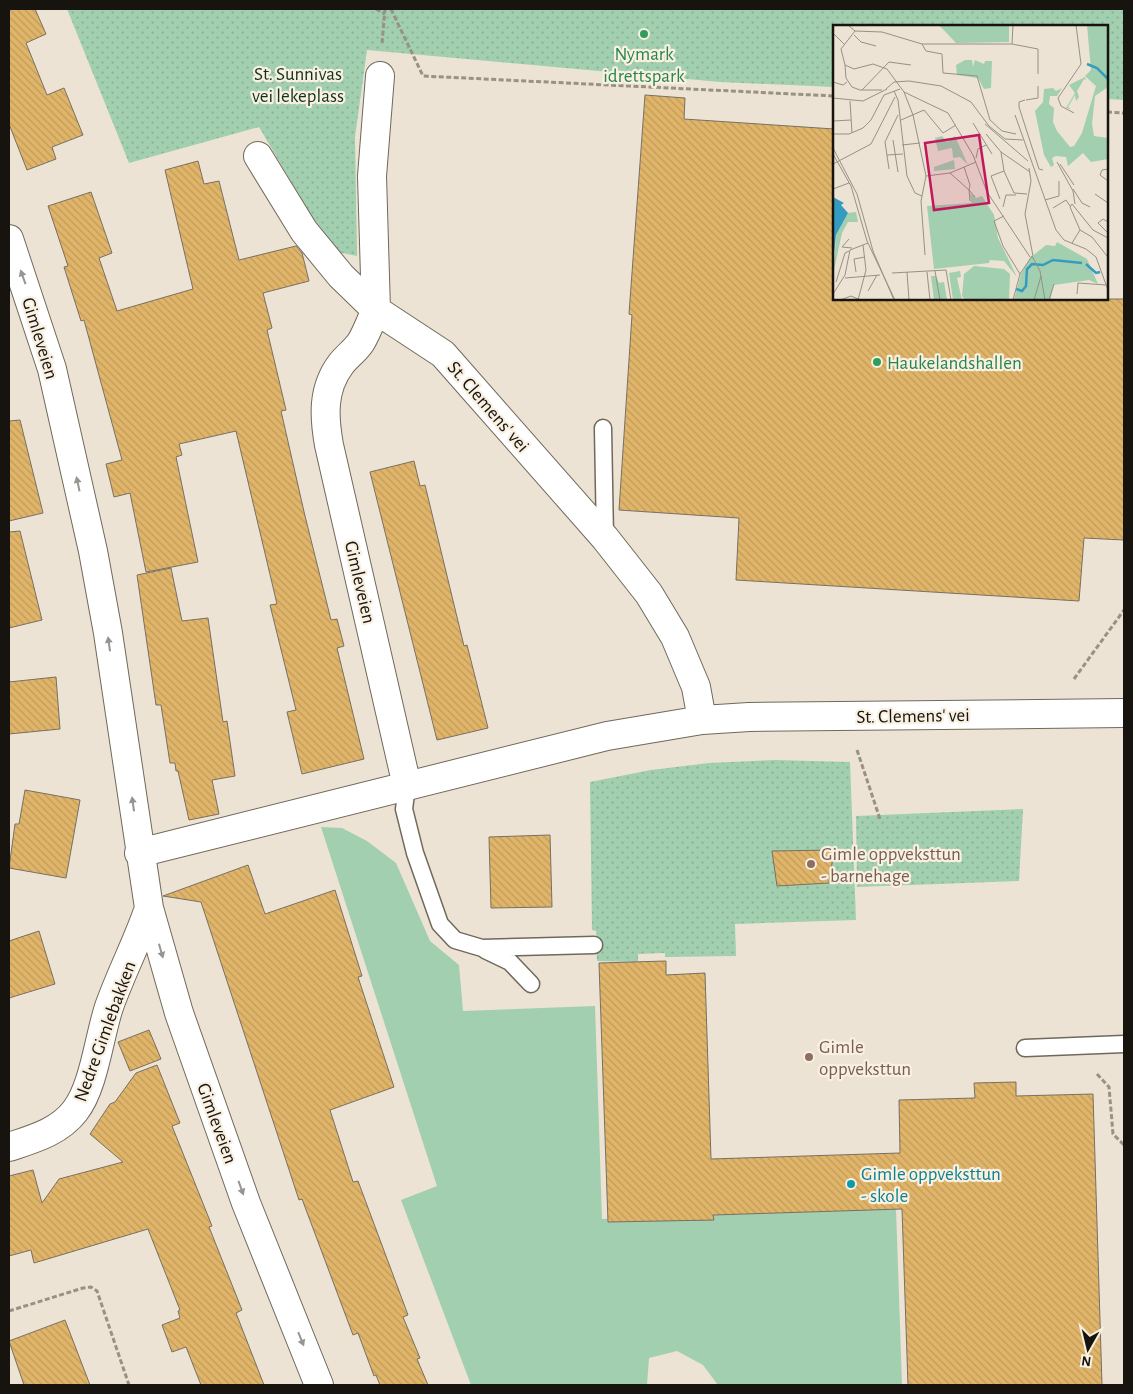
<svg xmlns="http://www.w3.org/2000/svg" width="1133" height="1394" viewBox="0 0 1133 1394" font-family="'Alegreya Sans',sans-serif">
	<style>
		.green { fill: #a1cfaf }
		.park { fill: url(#park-dots) }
		.building { fill: url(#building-back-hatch); stroke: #787063 }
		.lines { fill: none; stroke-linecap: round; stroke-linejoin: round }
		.lane-casing { stroke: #70695b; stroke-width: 19 }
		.street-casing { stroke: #70695b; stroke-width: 30 }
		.path { stroke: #989186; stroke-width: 3; stroke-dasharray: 5 2.5; stroke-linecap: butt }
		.lane { stroke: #fff; stroke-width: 16 }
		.street { stroke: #fff; stroke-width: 28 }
		.oneway { fill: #979593 }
		.leisure-dot { fill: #2e9e5b; stroke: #f9f0e1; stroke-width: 2 }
		.education-dot { fill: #8d6e63; stroke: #f9f0e1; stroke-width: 2 }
		.culture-dot { fill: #0f9aa8; stroke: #f9f0e1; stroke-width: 2 }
		.labels { text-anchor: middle; stroke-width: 4.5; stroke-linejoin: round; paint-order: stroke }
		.leisure-label { font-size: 19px; fill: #27864d; stroke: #f9f0e1 }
		.park-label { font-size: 19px; fill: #10321d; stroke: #f9f0e1 }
		.street-label { font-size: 19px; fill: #17140f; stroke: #f9f0e1 }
		.education-label { font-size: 19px; fill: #785e54; stroke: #f9f0e1; text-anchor: start }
		.culture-label { font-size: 19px; fill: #0d838f; stroke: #f9f0e1; text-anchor: start }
		.inset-river { fill: none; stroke: #359cc1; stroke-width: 2.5 }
		.inset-road { fill: none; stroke: #979085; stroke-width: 1 }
		.view { fill: #c2185b; fill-opacity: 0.15; stroke: #c2185b; stroke-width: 2.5 }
		.inset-edge { fill: none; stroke: #17140f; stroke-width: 2.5 }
	</style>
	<defs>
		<pattern id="park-dots" width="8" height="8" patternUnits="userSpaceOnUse" patternTransform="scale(1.25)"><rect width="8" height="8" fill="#a1cfaf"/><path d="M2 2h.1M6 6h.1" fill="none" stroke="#8ab195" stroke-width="1.8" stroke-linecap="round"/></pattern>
		<pattern id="building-back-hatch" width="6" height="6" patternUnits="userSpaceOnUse" patternTransform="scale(1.25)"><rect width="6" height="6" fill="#e0b569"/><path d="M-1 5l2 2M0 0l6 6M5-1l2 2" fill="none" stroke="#bf9b5a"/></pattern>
	</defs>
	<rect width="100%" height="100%" fill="#ece3d4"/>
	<!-- green -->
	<path class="green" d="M 321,827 L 342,828 L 367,841 L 396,863 L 430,941 L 459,965 L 463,1011 L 595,1006 L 602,1219 L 896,1208 L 902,1385 L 718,1385 L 703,1365 L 677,1351 L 649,1358 L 647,1385 L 471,1385 L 401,1200 L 437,1186 Z"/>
	<!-- park -->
	<path class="park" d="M 67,9 L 1124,9 L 1124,100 L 1107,99 L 1107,26 L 834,26 L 834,87 L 720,82 L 367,50 L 355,137 L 357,256 L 332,251 L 259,127 L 129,163 Z
		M 775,760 L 850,762 L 856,920 L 735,924 L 736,956 L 665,957 L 665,953 L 638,954 L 638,962 L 597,961 L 596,931 L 592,930 L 590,782 L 651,770 L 709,763 Z
		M 1023,809 L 1019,881 L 857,887 L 856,816 Z"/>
	<!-- building -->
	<path class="building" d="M 9,9 L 35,9 L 46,34 L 26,43 L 47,95 L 64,88 L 83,135 L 52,147 L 56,159 L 27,170 L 9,124 Z
		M 645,95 L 685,98 L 684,119 L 834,129 L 834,299 L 1124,299 L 1124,540 L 1084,538 L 1079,601 L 736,580 L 739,518 L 619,510 L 632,315 L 629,314 Z
		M 198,161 L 204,184 L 219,181 L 239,260 L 296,246 L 302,253 L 309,281 L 263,293 L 272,328 L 267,330 L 286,410 L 281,411 L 305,516 L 331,620 L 337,619 L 344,646 L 337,648 L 364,759 L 302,774 L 287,712 L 296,710 L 270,605 L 277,604 L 236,431 L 179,444 L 182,455 L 176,457 L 198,562 L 146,572 L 130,493 L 114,497 L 106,464 L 122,460 L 84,320 L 81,321 L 64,267 L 68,266 L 48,206 L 91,192 L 112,253 L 99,258 L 117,311 L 193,289 L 165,170 Z
		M 20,420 L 43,513 L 9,521 L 9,421 Z
		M 414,461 L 420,486 L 425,485 L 464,646 L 467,645 L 488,728 L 437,740 L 370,472 Z
		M 20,531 L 42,620 L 9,628 L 9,532 Z
		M 171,568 L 182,621 L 208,618 L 223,722 L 227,721 L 235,776 L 212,780 L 219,814 L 189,820 L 178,771 L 176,771 L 175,763 L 170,763 L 161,705 L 156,705 L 137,575 Z
		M 56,677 L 60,729 L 9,734 L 9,682 Z
		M 25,790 L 80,800 L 66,878 L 9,868 L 15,824 L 19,824 Z
		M 550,835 L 552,907 L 491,908 L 489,837 Z
		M 834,850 L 829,883 L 777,886 L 772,851 Z
		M 248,865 L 265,914 L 335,890 L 362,976 L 358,977 L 394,1087 L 330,1110 L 353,1182 L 358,1181 L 408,1315 L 403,1317 L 420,1358 L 417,1359 L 428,1385 L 380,1385 L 376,1375 L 374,1376 L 358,1333 L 353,1335 L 302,1199 L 299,1200 L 201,902 L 163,896 Z
		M 39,931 L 55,984 L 9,998 L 9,941 Z
		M 666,961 L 666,975 L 705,973 L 711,1159 L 900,1153 L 899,1100 L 975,1098 L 974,1083 L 1016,1082 L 1016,1096 L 1093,1094 L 1102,1385 L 908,1385 L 902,1209 L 713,1215 L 714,1220 L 608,1222 L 599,963 Z
		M 149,1030 L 161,1059 L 130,1071 L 118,1042 Z
		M 157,1065 L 180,1123 L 172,1126 L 212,1226 L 209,1227 L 242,1310 L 236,1313 L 264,1385 L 201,1385 L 186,1347 L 172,1352 L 162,1325 L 180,1318 L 178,1311 L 180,1310 L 148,1229 L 34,1263 L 31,1250 L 9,1256 L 9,1176 L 33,1170 L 42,1203 L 59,1179 L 123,1162 L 90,1134 L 110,1104 L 115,1102 L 136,1073 Z
		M 65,1320 L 90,1385 L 24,1385 L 9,1341 Z"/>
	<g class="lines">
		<defs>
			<path id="lane" d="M 603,428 L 605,538
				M 407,786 L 404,809 L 415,853 L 440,924 L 455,940 L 482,948 L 594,945
				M 485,950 L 510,962 L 531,984
				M 1025,1048 L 1124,1044"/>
			<path id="street" d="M 380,76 L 372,176 L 376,310 L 443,354 L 605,538 L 649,594 L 675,637 L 696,687 L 702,720
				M 258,156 L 304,231 L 341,276 L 376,310 C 371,320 367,332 361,342 C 356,350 347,356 341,364 C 322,389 324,417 329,445 L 407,786
				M 9,239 L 52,369 L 93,551 L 108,633 L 149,908 L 179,1013 L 246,1203 L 319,1385
				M 139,853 L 607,736 L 702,720 L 749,717 L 1124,713
				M 9,1147 C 33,1139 59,1132 75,1111 C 94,1087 99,1037 109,1007 C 121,973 138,941 149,908"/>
		</defs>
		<!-- lane casing -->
		<use href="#lane" class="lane-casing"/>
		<!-- street casing -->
		<use href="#street" class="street-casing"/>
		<!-- path -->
		<path class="path" d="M 376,9 L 385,14
			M 391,9 L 423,76 L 834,96
			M 382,43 L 385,9
			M 1107,112 L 1124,113
			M 1074,679 L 1124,610
			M 857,750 L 880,819
			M 1097,1074 L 1109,1087 L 1113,1134 L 1124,1145
			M 9,1311 L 83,1288 L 91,1287 L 97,1291 L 129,1385"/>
		<!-- lane -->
		<use href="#lane" class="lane"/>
		<!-- street -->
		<use href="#street" class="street"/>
	</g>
	<!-- one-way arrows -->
	<defs><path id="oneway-solid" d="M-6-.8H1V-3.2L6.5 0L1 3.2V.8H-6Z" transform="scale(1.25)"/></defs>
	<g class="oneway">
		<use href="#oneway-solid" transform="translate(23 277) rotate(-110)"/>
		<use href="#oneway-solid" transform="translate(78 484) rotate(-102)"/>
		<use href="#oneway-solid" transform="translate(109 644) rotate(-98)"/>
		<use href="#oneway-solid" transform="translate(133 804) rotate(-98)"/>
		<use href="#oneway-solid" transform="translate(161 951) rotate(74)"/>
		<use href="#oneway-solid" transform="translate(241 1188) rotate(70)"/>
		<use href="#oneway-solid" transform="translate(301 1339) rotate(68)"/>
	</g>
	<!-- markers -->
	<g class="leisure-dot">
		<circle cx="644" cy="34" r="5"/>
		<circle cx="877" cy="362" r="5"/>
	</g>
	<g class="education-dot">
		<circle cx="811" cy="864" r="5"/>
		<circle cx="809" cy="1057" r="5"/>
	</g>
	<circle class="culture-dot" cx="851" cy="1184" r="5"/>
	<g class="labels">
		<!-- leisure labels -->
		<g class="leisure-label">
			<text x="644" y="60">Nymark<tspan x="644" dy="22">idrettspark</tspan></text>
			<text x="887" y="369" text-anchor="start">Haukelandshallen</text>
		</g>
		<!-- park labels -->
		<g class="park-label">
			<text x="298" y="80">St. Sunnivas<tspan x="298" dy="22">vei lekeplass</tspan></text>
		</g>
		<!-- street labels -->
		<g class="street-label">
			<text transform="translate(41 338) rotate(73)" y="7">Gimleveien</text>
			<text transform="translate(489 406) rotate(49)" y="7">St. Clemens' vei</text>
			<text transform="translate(361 582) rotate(77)" y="7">Gimleveien</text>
			<text transform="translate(913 715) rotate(-1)" y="7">St. Clemens' vei</text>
			<text transform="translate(104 1031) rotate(-70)" y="7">Nedre Gimlebakken</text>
			<text transform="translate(218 1123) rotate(70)" y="7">Gimleveien</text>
		</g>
		<!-- education labels -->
		<g class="education-label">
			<text x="821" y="860">Gimle oppveksttun<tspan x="821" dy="22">- barnehage</tspan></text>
			<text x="819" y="1053">Gimle<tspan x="819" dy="22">oppveksttun</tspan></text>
		</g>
		<!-- culture labels -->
		<g class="culture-label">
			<text x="861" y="1180">Gimle oppveksttun<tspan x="861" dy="22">- skole</tspan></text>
		</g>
	</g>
	<!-- overview -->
	<g transform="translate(833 25)">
		<rect width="275" height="275" fill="#ece3d4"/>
		<path d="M 252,52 L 253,55 L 251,54 L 244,66 L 246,72 L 243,76 L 242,70 L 235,82 L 238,84 L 233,83 L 242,68 L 236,60 ZM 109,111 L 114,117 L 122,111 L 135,140 L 127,132 L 120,133 L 119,123 L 105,126 L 102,113 ZM 141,241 L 171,244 L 177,249 L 176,275 L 132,275 L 129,271 L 131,249 ZM 127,246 L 128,252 L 124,253 L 129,275 L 120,275 L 116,248 ZM 98,251 L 103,251 L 106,258 L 111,257 L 114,275 L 101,275 Z" fill="#a1cfaf"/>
		<path d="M 254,0 L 275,0 L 275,62 L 262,71 L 259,99 L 261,111 L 275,113 L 275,134 L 258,137 L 250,128 L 235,141 L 233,132 L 223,131 L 219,133 L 221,140 L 218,142 L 211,130 L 202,86 L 210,77 L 211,64 L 220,63 L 223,66 L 229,63 L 224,71 L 217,71 L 216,79 L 221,83 L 220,97 L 224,106 L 237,122 L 241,121 L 249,108 L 263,61 L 252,51 L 258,45 Z" fill="#a1cfaf"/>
		<path d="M 106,0 L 176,0 L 176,17 L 123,18 Z" fill="#a1cfaf"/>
		<path d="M 132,35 L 139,35 L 140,42 L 142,35 L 151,39 L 152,36 L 159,36 L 158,63 L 151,64 L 145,53 L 124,50 L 123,40 ZM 121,135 L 122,144 L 101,146 L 101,142 ZM 137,168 L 143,173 L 149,171 L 161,190 L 165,213 L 184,252 L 171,236 L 157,235 L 156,238 L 101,244 L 94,181 L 138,178 ZM 23,187 L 25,197 L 15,197 L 9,208 L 0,250 L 3,210 L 15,188 ZM 224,217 L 254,234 L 265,259 L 256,255 L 221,260 L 217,275 L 181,275 L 188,249 L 197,233 L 213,220 L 222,221 Z" fill="#a1cfaf"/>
		<path d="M 0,172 L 11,178 L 8,180 L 15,188 L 3,210 L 0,237 Z" fill="#359cc1"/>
		<path class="inset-river" d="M 254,39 L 264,43 L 275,54M 253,239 L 263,248 L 267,247M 183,264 L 189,266 L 193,261 L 194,244 L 199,239 L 210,240 L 220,235 L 249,238"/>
		<path class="inset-road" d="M 15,0 L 22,6 L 49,7 L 89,19 L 179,19 L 180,0M 22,6 L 8,24 L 12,40 L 21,44 L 40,39 L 54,44 L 71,67 L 80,90 L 93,151 L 88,176 L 92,230M 0,8 L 11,19M 21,10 L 28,17 L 43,21M 89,19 L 93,26 L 109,29 L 110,48 L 144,51 L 157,95 L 169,106 L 183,109M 179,19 L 205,24 L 205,49M 12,40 L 13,53 L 19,62 L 27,65 L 49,65M 0,57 L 10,60 L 14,57M 53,64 L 61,57 L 76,56 L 108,61 L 138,77 L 156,101 L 172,114 L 190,115M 29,65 L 56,37 L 78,40M 61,66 L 65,75 L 74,151 L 82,168 L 89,171M 71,67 L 115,88 L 140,130 L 154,167 L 197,232M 0,73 L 30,76 L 54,64M 192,75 L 186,77 L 186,82 L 206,144 L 210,145M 193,75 L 205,73 L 205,61M 17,76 L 19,108M 241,88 L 228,81 L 225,73 L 248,39 L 243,0M 182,90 L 223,205 L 231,215 L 253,224 L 263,232 L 275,265M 68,95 L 91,85 L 110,108 L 123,100M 0,96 L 18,95M 140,98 L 159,129M 152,99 L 195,136M 0,109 L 16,109 L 30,103 L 38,95 L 51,70 L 67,64M 153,109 L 168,127 L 197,147M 60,115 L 65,147M 69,120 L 87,118M 0,123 L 24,169 L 40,226 L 61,275M 168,127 L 171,146 L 181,168 L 194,169M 0,129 L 18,161 L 34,216 L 62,275M 54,130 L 70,129M 143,133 L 145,124 L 153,120M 224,137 L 240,166 L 242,179M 0,139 L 38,119 L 62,72M 227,139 L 241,160M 131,142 L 137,160 L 136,165 L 142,172M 196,143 L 198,156 L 192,189 L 200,231M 56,144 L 52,117 L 65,90M 275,144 L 269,145 L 267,150 L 275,156M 117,148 L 136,165 L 137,176M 93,151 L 117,148 L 143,137M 0,164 L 16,158M 240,164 L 249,178 L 257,182M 262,169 L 275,178M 167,174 L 158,151 L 171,146M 212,175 L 226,171 L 226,156M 170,182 L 173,170 L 183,170M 220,183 L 233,175 L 237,181M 171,191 L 161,196 L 170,221 L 187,249M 275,197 L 270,194 L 265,198 L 275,208M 247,205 L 237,182 L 239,179 L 260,205 L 275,213M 247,205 L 259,212 L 274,231M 16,214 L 9,222 L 19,223M 239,218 L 247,205M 102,246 L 107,275M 23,247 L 21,234 L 32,232M 74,247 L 76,275M 94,247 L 97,275M 59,248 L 113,245 L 118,275M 12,253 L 47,250M 3,257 L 12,228 L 16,226M 35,266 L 44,250M 0,269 L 12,250 L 17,225 L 35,218M 244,269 L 245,258 L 273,260M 7,275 L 18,271 L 25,274M 25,275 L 33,245 L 30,220M 180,275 L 187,249 L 199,231 L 207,246 L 212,275M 201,275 L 208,251M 216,275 L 221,259"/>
		<path class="view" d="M 146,110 L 156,178 L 101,185 L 92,118 Z"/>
		<rect width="275" height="275" class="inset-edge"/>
	</g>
	<!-- border -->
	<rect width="1133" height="1394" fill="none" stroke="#17140f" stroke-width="20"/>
	<!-- north arrow -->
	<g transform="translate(1088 1349) rotate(188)" stroke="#f9f0e1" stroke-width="4" paint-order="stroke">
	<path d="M0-4L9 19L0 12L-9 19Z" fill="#17140f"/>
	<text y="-8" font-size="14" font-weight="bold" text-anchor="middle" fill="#17140f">N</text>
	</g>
</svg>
